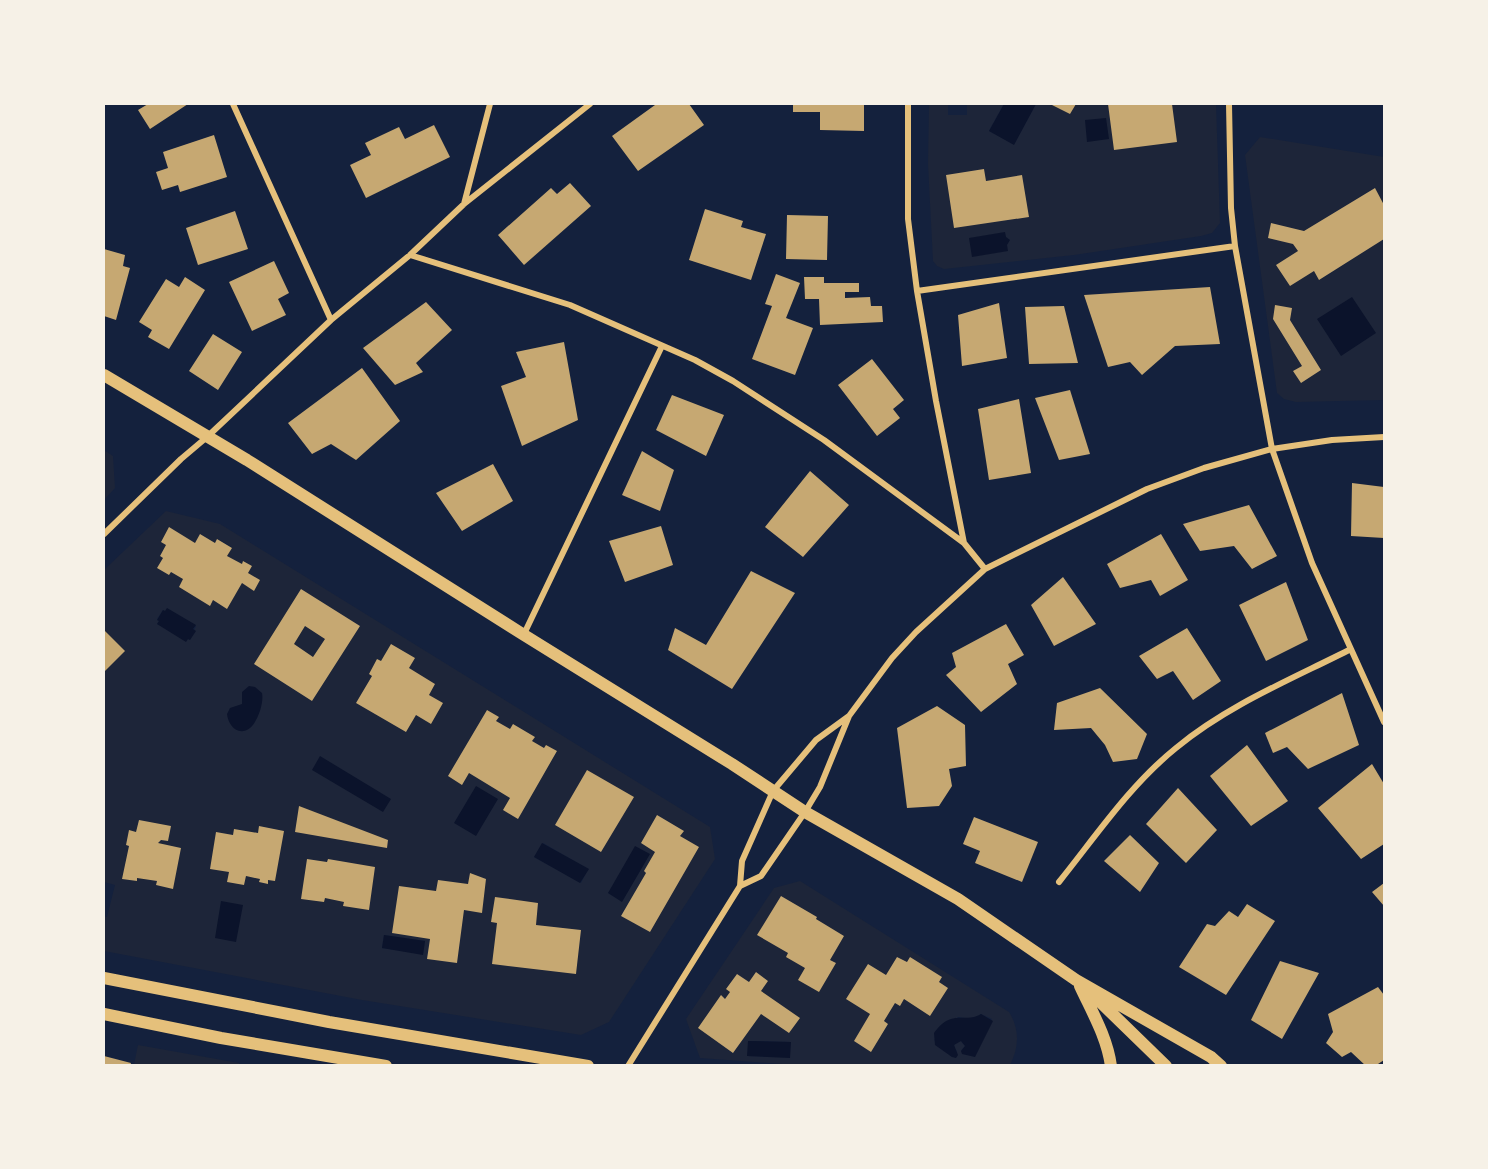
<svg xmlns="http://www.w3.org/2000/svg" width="1488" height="1169" viewBox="0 0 1488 1169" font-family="Inter,sans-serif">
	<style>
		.green { fill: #1d2539; fill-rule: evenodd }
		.water { fill: #0b132b }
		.building { fill: #c6a872; fill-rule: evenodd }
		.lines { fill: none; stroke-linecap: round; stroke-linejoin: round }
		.minor { stroke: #e5c07b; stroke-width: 6 }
		.secondary { stroke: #e5c07b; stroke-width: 12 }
	</style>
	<rect width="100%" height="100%" fill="#14213d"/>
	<!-- green -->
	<path class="green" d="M 929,104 L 948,104 L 948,115 L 967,115 L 967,104 L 1004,104 L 989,131 L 1014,144 L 1036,104 L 1053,104 L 1070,114 L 1076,104 L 1115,104 L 1109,104 L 1176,142 L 1172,104 L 1216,104 L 1220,223 L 1212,233 L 1201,236 L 1074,255 L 944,269 L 937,266 L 933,261 L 928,164 ZM 984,169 L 986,181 L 1022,176 L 1029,216 L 954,228 L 946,175 Z
		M 1260,137 L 1384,157 L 1384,205 L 1374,188 L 1304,231 L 1272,223 L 1268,237 L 1293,244 L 1298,251 L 1276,265 L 1290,286 L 1314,271 L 1320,280 L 1384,239 L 1384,400 L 1296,402 L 1284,399 L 1277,393 L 1245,155 ZM 1275,306 L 1292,308 L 1290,320 L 1321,370 L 1301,383 L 1294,372 L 1302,366 L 1273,319 Z
		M 104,450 L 113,456 L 115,488 L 104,500 Z
		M 166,511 L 220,524 L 710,827 L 715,859 L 609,1022 L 581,1035 L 362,1000 L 104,951 L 104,916 L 107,917 L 115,885 L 104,882 L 104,672 L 124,651 L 104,630 L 104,570 ZM 169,528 L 195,543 L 201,534 L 215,543 L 218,539 L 232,547 L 227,556 L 242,564 L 244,561 L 252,566 L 248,573 L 254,590 L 242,583 L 227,608 L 213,600 L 209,605 L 179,587 L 183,579 L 171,572 L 169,575 L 157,568 L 163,558 L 160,556 L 166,545 L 161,541 ZM 301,589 L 360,626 L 312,701 L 254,664 ZM 163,610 L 196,626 L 190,640 L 157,624 L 159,621 L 157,619 ZM 391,644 L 414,658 L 409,668 L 435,684 L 429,695 L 443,703 L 431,724 L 416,715 L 406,732 L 356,703 L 372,676 L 369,674 L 377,660 L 381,661 ZM 487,710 L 498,717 L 496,721 L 510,729 L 514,724 L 534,737 L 532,741 L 544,748 L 546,745 L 557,752 L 518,818 L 510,798 L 469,773 L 462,784 L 448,776 ZM 587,771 L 633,797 L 601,852 L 555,825 ZM 299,807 L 388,840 L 387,847 L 295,832 ZM 657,815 L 683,830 L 680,836 L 699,847 L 650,932 L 621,915 L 646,873 L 644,871 L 655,852 L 641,843 ZM 139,820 L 171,826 L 168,841 L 161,840 L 158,843 L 181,848 L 173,888 L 156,885 L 157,881 L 137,878 L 136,881 L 122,879 L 129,846 L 126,845 L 129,831 L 136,832 ZM 260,826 L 283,831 L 275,881 L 268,880 L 268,884 L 259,882 L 260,879 L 246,876 L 244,885 L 228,882 L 229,872 L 210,868 L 217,832 L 233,835 L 235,829 L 258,833 ZM 543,843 L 588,869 L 581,883 L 534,857 ZM 649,854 L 622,901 L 608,893 ZM 307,859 L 327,862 L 328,859 L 375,867 L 368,910 L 344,902 L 325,898 L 323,902 L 301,899 ZM 470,873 L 486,879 L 482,912 L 464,910 L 457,963 L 427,959 L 430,939 L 393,933 L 399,886 L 436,891 L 438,880 L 468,884 ZM 495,898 L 538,903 L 536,925 L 581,930 L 576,974 L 492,964 L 497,923 L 491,922 ZM 384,935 L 425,941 L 423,954 L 382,948 Z
		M 305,626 L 325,639 L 313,657 L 294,644 Z
		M 800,881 L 1009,1012 C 1020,1029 1019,1048 1010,1065 L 795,1065 L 700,1058 L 686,1019 L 774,888 ZM 781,896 L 817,917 L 816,919 L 844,936 L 830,960 L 836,963 L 786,957 L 788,953 L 758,935 ZM 897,957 L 907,962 L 910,957 L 942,977 L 939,982 L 948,988 L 930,1016 L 904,999 L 895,1003 L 884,1021 L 888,1025 L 871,1051 L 870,1014 L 846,999 L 868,964 L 886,975 ZM 756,972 L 768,981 L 761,991 L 800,1018 L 789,1033 L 761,1014 L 733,1053 L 698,1028 L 721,996 L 725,999 L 730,992 L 726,988 L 737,974 L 749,982 ZM 981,1014 L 992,1019 L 975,1056 L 961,1051 L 965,1046 L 961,1041 L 955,1043 L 954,1048 L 957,1051 L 952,1057 L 934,1040 L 958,1017 L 973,1019 ZM 748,1041 L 790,1042 L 790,1057 L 748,1056 Z
		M 138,1045 L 239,1063 L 239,1065 L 134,1065 Z"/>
	<!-- water -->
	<path class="water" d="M 1004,104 L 1036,104 L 1014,145 L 989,131 Z
		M 1106,118 L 1109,139 L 1087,142 L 1085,120 Z
		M 1005,232 L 1006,237 L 1010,240 L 1007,245 L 1008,251 L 972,257 L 969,238 Z
		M 1352,297 L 1376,333 L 1341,356 L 1317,319 Z
		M 167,608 L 196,625 L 193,629 L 196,631 L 190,640 L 188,639 L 186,642 L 157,624 L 159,621 L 157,620 L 163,610 L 165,611 Z
		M 249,686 L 255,687 L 262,693 C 264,703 258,721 250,728 C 238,737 228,725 227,714 L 230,708 L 242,704 L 242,692 Z
		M 320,756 L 391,799 L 383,812 L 312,770 Z
		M 476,786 L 498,799 L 476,836 L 454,823 Z
		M 542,843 L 589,869 L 580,883 L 534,857 Z
		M 635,846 L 650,854 L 622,902 L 608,893 Z
		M 221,901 L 243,905 L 236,942 L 215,938 Z
		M 384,935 L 425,941 L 423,955 L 382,948 Z
		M 981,1014 L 993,1021 L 975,1057 L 962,1054 L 961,1051 L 965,1046 L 961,1041 L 954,1045 L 958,1055 L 956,1058 L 952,1057 L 935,1045 L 934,1033 C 952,1008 965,1024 981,1014 Z
		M 748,1041 L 791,1042 L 790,1058 L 747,1056 Z"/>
	<!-- building -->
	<path class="building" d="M 148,104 L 188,104 L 150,129 L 138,110 Z
		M 653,104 L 689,104 L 704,125 L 638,171 L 612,136 L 655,105 Z
		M 793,104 L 864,104 L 864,131 L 820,130 L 820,112 L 793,112 Z
		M 1050,104 L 1076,104 L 1070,114 Z
		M 1108,104 L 1172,104 L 1177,142 L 1114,150 Z
		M 434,125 L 450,157 L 366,198 L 350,165 L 371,155 L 365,143 L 399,127 L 405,139 Z
		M 214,135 L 227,177 L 180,192 L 178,185 L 162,190 L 156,172 L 168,168 L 163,152 Z
		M 984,169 L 986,181 L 1022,175 L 1029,217 L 954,228 L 946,175 Z
		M 570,183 L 591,206 L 524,265 L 498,235 L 551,188 L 557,194 Z
		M 1375,188 L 1384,205 L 1384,239 L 1319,280 L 1314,271 L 1290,286 L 1276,265 L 1298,251 L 1293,244 L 1268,238 L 1271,223 L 1304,231 Z
		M 705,209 L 743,221 L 741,227 L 766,234 L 751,280 L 689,260 Z
		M 235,211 L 248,249 L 198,265 L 186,228 Z
		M 787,215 L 828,216 L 827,260 L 786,259 Z
		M 104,249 L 125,255 L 123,266 L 130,268 L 116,320 L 104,316 Z
		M 274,261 L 289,293 L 278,299 L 286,315 L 252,331 L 229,282 Z
		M 776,274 L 800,283 L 786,318 L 813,328 L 795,375 L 752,359 L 772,306 L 765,304 Z
		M 185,277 L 205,290 L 169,349 L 148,337 L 152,330 L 139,322 L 166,279 L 179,287 Z
		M 804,277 L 824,277 L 824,283 L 859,283 L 859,292 L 845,292 L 845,298 L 870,297 L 871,306 L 882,306 L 883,322 L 820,325 L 819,299 L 805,299 Z
		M 1210,287 L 1220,344 L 1175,346 L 1142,375 L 1130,362 L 1108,367 L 1084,295 Z
		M 426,302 L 452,330 L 416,363 L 423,372 L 395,385 L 363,348 Z
		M 999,303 L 1007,358 L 962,366 L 958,315 Z
		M 1275,305 L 1292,308 L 1290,320 L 1321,370 L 1301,383 L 1293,371 L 1302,366 L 1273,319 Z
		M 1064,306 L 1078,363 L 1029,364 L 1025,307 Z
		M 213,334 L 242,352 L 218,390 L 189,371 Z
		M 564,342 L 578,420 L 522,446 L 501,386 L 526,377 L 516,352 Z
		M 872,359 L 904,400 L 893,409 L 900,418 L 877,436 L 838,385 Z
		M 362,368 L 400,421 L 356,460 L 331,444 L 312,454 L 288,423 Z
		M 1070,390 L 1090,454 L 1059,460 L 1035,398 Z
		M 672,395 L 724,415 L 706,456 L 656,430 Z
		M 1019,399 L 1031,473 L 989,480 L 978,409 Z
		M 642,451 L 674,470 L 660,511 L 622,495 Z
		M 493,464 L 513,501 L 462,531 L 436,493 Z
		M 810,471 L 849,505 L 803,557 L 765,527 Z
		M 1352,483 L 1384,487 L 1384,538 L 1351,536 Z
		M 1249,505 L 1277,556 L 1252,569 L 1234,546 L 1200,551 L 1183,524 Z
		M 661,526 L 673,565 L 625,582 L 609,541 Z
		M 169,527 L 195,543 L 200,534 L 215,543 L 217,539 L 232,548 L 227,556 L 242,564 L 243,561 L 252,566 L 248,573 L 260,580 L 254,591 L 242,583 L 227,609 L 213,600 L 210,606 L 179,587 L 183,579 L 171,572 L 169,575 L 157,568 L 163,558 L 160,556 L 166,545 L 161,542 Z
		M 1161,534 L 1188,580 L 1160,596 L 1151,580 L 1120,588 L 1107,564 Z
		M 751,571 L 795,593 L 732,689 L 668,650 L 675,628 L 706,645 Z
		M 1063,577 L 1096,624 L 1054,646 L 1031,605 Z
		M 1286,582 L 1308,640 L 1266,661 L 1239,605 Z
		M 301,589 L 360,626 L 312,701 L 254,664 ZM 305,626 L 325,639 L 313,657 L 294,644 Z
		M 1006,624 L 1024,655 L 1008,664 L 1017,684 L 981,712 L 946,675 L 956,667 L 952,653 Z
		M 1187,628 L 1221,681 L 1193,700 L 1173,671 L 1157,679 L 1139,656 Z
		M 104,630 L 125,651 L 104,672 Z
		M 391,644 L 415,658 L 409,668 L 435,684 L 429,695 L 443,703 L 431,724 L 416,715 L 406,732 L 356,703 L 372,676 L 369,674 L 377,659 L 381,661 Z
		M 1100,688 L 1147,734 L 1137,759 L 1113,762 L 1105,745 L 1091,728 L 1054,730 L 1057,703 Z
		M 1342,693 L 1359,745 L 1308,769 L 1287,747 L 1273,753 L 1265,733 Z
		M 937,706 L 965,725 L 966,766 L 949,769 L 952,786 L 939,806 L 907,808 L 897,728 Z
		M 487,710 L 499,717 L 496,721 L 510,729 L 513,724 L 535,737 L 532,741 L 544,748 L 546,745 L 557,751 L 518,819 L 503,810 L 510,798 L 469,773 L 462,785 L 448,776 Z
		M 1247,745 L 1288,801 L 1251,826 L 1210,776 Z
		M 1372,764 L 1384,784 L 1384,844 L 1361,859 L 1318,808 Z
		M 587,770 L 634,797 L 601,852 L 555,825 Z
		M 1178,788 L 1217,830 L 1186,863 L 1146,824 Z
		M 299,806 L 388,840 L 387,848 L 295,832 Z
		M 657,815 L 684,831 L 680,836 L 699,847 L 650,932 L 621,916 L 646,873 L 644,871 L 655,852 L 641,843 Z
		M 974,817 L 1038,842 L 1022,882 L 975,863 L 980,851 L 963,844 Z
		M 139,820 L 171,826 L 168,841 L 161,840 L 158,843 L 181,848 L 173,889 L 156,885 L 157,881 L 137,878 L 137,881 L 122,879 L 129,846 L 126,845 L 129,830 L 136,832 Z
		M 259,826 L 284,831 L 275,881 L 268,880 L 268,884 L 259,882 L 260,879 L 246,876 L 244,885 L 227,882 L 229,872 L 210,869 L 216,832 L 233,835 L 234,829 L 258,833 Z
		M 1130,835 L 1159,863 L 1140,892 L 1104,861 Z
		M 307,859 L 327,862 L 328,859 L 375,867 L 369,910 L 343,906 L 344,902 L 325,898 L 324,902 L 301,899 Z
		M 470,873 L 486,879 L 482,913 L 464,910 L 457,963 L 427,959 L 430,939 L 392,933 L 399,886 L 436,891 L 438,880 L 468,884 Z
		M 1384,883 L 1384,906 L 1372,892 Z
		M 781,896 L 817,917 L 816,919 L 844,936 L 830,960 L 836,963 L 819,992 L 798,980 L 805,968 L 786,957 L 788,953 L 757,935 Z
		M 495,897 L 538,903 L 536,925 L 581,930 L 576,974 L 492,964 L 497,923 L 491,922 Z
		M 1247,904 L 1275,921 L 1226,995 L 1179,967 L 1207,924 L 1215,926 L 1229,911 L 1238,917 Z
		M 897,957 L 907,962 L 910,957 L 942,977 L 939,982 L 948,988 L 930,1016 L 904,999 L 900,1006 L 895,1003 L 884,1021 L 888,1024 L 871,1052 L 854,1041 L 870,1014 L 846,999 L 868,964 L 886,975 Z
		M 1280,961 L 1319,973 L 1282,1039 L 1251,1020 Z
		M 756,972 L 768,981 L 761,991 L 800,1018 L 789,1033 L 761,1014 L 733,1053 L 698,1028 L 721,995 L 725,999 L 730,992 L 726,989 L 737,974 L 749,982 Z
		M 1378,987 L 1384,995 L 1384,1060 L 1375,1066 L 1366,1066 L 1351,1052 L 1342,1057 L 1326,1043 L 1333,1032 L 1328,1014 Z
		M 104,1056 L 131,1063 L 130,1066 L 104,1066 Z"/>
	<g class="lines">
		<!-- minor -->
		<path class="minor" d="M 233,104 L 331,320
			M 908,104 L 908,219 L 917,291 L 936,401 L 964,543 L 985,569
			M 1229,104 L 1231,208 L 1235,246 L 1272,449 L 1312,563 L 1384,722
			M 464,204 L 490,104
			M 410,255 L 570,305 L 695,360 L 733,381 L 824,440 L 964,543
			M 917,291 L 1235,246
			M 104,534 L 181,459 L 207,437 L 331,320 L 410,255 L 464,204 L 590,104
			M 524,634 L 662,346
			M 1059,882 C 1096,836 1130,785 1176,748 C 1228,705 1292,679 1351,649
			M 740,886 L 761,876 L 805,812 L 820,787 L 849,716
			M 628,1066 L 740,886 L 742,861 L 773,791 L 816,740 L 849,716 L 892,658 L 916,632 L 985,569 L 1147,489 L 1204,468 L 1272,449 L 1332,440 L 1384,437"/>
		<!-- secondary -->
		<path class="secondary" d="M 104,375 L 247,460 L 524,635 L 732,764 L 805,812 L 958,899 L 1076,980 L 1211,1057 L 1221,1066
			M 104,978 L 329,1022 L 588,1066
			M 1080,986 C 1092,1012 1107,1037 1111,1066
			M 1093,995 L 1166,1066
			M 104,1014 L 221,1038 L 386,1066"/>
	</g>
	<!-- border -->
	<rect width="1488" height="1169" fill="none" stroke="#f6f1e7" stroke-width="210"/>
</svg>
